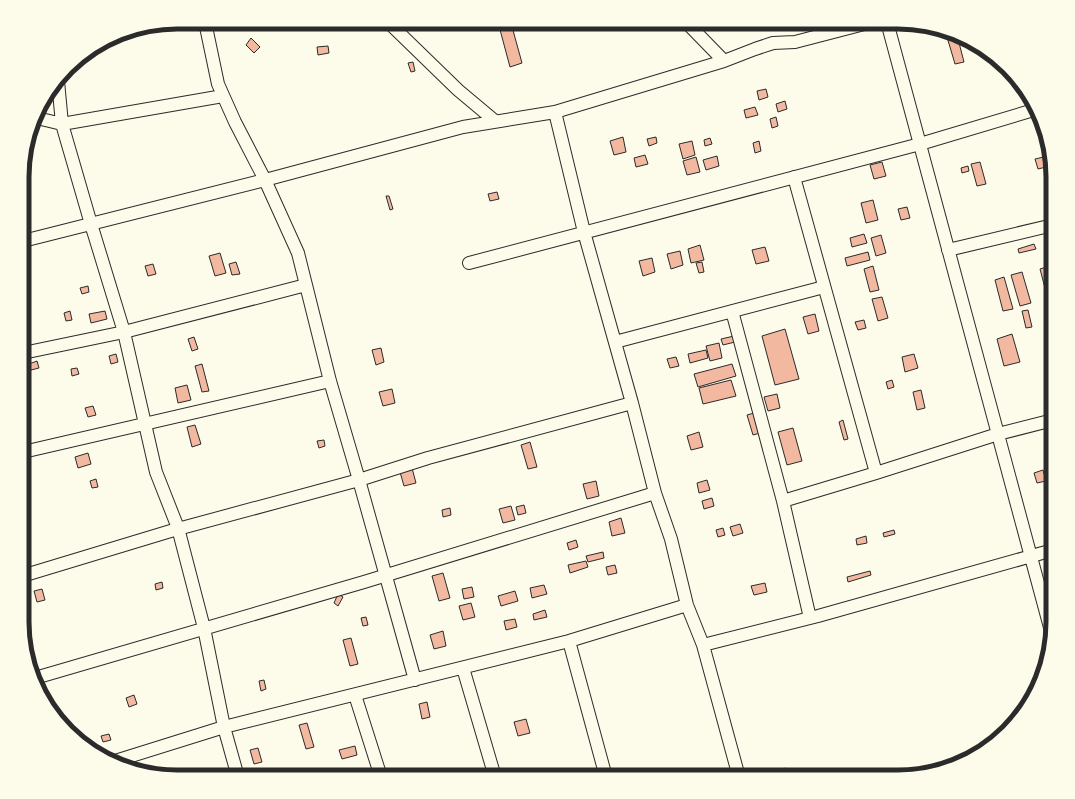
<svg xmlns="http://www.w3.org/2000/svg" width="1075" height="799" viewBox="0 0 1075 799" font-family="Literata,serif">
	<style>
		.building { fill: #f2b8a0; stroke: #2b2b2b }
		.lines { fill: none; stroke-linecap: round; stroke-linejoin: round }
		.minor-casing { stroke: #2b2b2b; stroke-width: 14 }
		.minor { stroke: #fdfbea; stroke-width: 12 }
		.rim { fill: none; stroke: #2b2b2b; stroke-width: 5 }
	</style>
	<rect width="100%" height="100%" fill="#fdfbea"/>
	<!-- building -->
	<path class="building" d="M 511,23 L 522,63 L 510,67 L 499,26 Z
		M 957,35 L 964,62 L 955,64 L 947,37 Z
		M 251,38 L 260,47 L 254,53 L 246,45 Z
		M 328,46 L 329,53 L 318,55 L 317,47 Z
		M 413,62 L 415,71 L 411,72 L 408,63 Z
		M 766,89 L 768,97 L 759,100 L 757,91 Z
		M 785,101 L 787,109 L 778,112 L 776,104 Z
		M 755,107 L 758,115 L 746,118 L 744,110 Z
		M 776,117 L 778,126 L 772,128 L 770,119 Z
		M 623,137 L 626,152 L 614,155 L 610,141 Z
		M 656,137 L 657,143 L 649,146 L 647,139 Z
		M 710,138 L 712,144 L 705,146 L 704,140 Z
		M 692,141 L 695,155 L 683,159 L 679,144 Z
		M 759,141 L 761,151 L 755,153 L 753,143 Z
		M 645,155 L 648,164 L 636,167 L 634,158 Z
		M 717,156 L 719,166 L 706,170 L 703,160 Z
		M 1048,156 L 1050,166 L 1038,169 L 1035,159 Z
		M 696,157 L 700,172 L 687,175 L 683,161 Z
		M 882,162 L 886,176 L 874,179 L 870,165 Z
		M 980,162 L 986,184 L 977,186 L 971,164 Z
		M 968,166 L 969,171 L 962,173 L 961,168 Z
		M 497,192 L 499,199 L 490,201 L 488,194 Z
		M 386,196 L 389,196 L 393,209 L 390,210 Z
		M 873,200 L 878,220 L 866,223 L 861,203 Z
		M 907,207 L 910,218 L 901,220 L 898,209 Z
		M 864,234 L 867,243 L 852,247 L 850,238 Z
		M 881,235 L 886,253 L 876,256 L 871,238 Z
		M 1034,244 L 1036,249 L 1019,253 L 1018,249 Z
		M 700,245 L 704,260 L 691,263 L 688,249 Z
		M 765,247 L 769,261 L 756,264 L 752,250 Z
		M 680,251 L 683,265 L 671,269 L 667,254 Z
		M 868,252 L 870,260 L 847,266 L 845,258 Z
		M 220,253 L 226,273 L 215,276 L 209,256 Z
		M 652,258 L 655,272 L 643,276 L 639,261 Z
		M 236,262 L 240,274 L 232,275 L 229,264 Z
		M 702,262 L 704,272 L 699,273 L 696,263 Z
		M 153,264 L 156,274 L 148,276 L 145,266 Z
		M 1053,265 L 1053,290 L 1046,292 L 1040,269 Z
		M 873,266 L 879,290 L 870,292 L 864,269 Z
		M 1022,272 L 1031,303 L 1020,306 L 1011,275 Z
		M 1004,277 L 1013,309 L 1003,311 L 995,280 Z
		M 88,286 L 89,292 L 82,294 L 80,288 Z
		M 882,297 L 888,318 L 878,321 L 872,299 Z
		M 1028,310 L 1032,327 L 1026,328 L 1022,311 Z
		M 70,311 L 72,320 L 66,321 L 64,313 Z
		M 105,311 L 107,319 L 91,323 L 89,314 Z
		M 815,314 L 819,331 L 808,334 L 803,317 Z
		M 864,320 L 866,328 L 858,330 L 855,322 Z
		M 785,329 L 799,379 L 775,385 L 762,336 Z
		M 1012,334 L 1020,362 L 1004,366 L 997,339 Z
		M 734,336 L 735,342 L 723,345 L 721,339 Z
		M 194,337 L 198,349 L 192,351 L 188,339 Z
		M 719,343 L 722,358 L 710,361 L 706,346 Z
		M 381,348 L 384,362 L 376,365 L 372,350 Z
		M 706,350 L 708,358 L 690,363 L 688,354 Z
		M 116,354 L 118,362 L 111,364 L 109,356 Z
		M 914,354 L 918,368 L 905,372 L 902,357 Z
		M 676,357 L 679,366 L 670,368 L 667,359 Z
		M 37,361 L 39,368 L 31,370 L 29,364 Z
		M 202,364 L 209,391 L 202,392 L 195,366 Z
		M 732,364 L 736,376 L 698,387 L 694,374 Z
		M 77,368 L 79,374 L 72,376 L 71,369 Z
		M 731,380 L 736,396 L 703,404 L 699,388 Z
		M 892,380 L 894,387 L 888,389 L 886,382 Z
		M 187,385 L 191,400 L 178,403 L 175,388 Z
		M 392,389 L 395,403 L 383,406 L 379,392 Z
		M 921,390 L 925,408 L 917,410 L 913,392 Z
		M 777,394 L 780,408 L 768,411 L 764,397 Z
		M 93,406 L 96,415 L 88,417 L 85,408 Z
		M 754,413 L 760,433 L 753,435 L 747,415 Z
		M 843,420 L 848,439 L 844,440 L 839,422 Z
		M 195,425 L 201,444 L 192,447 L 187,427 Z
		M 793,428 L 802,461 L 787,465 L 778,432 Z
		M 699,432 L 703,447 L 691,450 L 687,436 Z
		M 324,440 L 325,446 L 319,448 L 317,441 Z
		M 530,442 L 537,467 L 528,469 L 521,445 Z
		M 88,453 L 91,464 L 78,468 L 75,457 Z
		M 412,468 L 416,483 L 404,486 L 400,472 Z
		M 1043,470 L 1046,481 L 1037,483 L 1034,473 Z
		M 96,479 L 98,487 L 92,488 L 90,481 Z
		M 707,480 L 710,490 L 699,493 L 697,483 Z
		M 596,481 L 599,496 L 587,499 L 583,484 Z
		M 712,498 L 714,506 L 704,509 L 702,501 Z
		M 524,505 L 526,513 L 518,515 L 516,507 Z
		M 511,506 L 515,520 L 503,523 L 499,509 Z
		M 450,508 L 451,515 L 443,517 L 442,510 Z
		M 621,518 L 625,533 L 612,536 L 609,522 Z
		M 740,524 L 743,533 L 733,536 L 730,527 Z
		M 723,528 L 725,535 L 718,537 L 716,530 Z
		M 894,530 L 895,534 L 884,537 L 883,533 Z
		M 866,536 L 867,543 L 857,545 L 856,539 Z
		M 576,540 L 578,547 L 569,550 L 567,543 Z
		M 603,552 L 604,558 L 588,562 L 586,556 Z
		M 586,561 L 588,567 L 570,573 L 568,565 Z
		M 615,565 L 617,573 L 608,575 L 606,567 Z
		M 1053,565 L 1053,581 L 1049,581 L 1046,567 Z
		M 870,571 L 871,575 L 848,582 L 847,577 Z
		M 443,573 L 450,598 L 439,601 L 432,576 Z
		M 162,582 L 163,588 L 156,590 L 155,584 Z
		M 765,583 L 767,592 L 754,595 L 751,586 Z
		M 544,585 L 547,594 L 532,598 L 530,588 Z
		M 472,587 L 474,597 L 464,599 L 462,589 Z
		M 42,589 L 45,600 L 37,602 L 34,591 Z
		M 515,591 L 518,601 L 501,606 L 498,596 Z
		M 338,594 L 343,597 L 338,606 L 334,603 Z
		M 471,603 L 475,617 L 463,620 L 459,606 Z
		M 545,610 L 547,617 L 534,620 L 533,614 Z
		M 366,617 L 368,625 L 363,626 L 361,618 Z
		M 515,619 L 517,627 L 506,630 L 504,621 Z
		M 443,631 L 446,646 L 434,649 L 430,635 Z
		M 351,638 L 358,664 L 350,666 L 343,640 Z
		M 264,680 L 266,689 L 261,691 L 259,681 Z
		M 134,695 L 137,704 L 129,707 L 126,698 Z
		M 427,702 L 430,717 L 422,719 L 419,704 Z
		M 526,719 L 530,733 L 518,736 L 514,722 Z
		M 307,723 L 314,747 L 306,749 L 299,725 Z
		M 109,734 L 111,740 L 103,742 L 101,736 Z
		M 355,746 L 357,755 L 342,759 L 339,750 Z
		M 258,748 L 262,762 L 254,764 L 250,750 Z
		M 786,768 L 789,777 L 767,777 L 766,774 Z
		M 206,770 L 209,777 L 192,777 L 191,773 Z"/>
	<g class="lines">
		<defs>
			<path id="minor" d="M 205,22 L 218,84 L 235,122 L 265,180 L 298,253 L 330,381 L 359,480 L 415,680
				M 388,22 L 458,90 L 495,121
				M 686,22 L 724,61
				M 887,22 L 1052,635
				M 58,81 L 62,124 L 91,224 L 124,332 L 156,472 L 178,528 L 204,628 L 224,727 L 238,777
				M 555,112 L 584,232 L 632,403 L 655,493 L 671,539 L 687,605 L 703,645 L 739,777
				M 37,118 L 62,124 L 223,96
				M 794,177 L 876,473
				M 23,241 L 265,180 L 463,127 L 555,112 L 724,61 L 755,49 L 773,43 L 795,42 L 872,22
				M 948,250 L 1053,225
				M 469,263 L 920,144 L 1037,109
				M 732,311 L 783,501 L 810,618
				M 615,342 L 824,287
				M 23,353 L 124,332 L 306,285
				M 23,452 L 330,381
				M 783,501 L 876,473 L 998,434 L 1053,420
				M 22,576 L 174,530 L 359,480 L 428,458 L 632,403
				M 569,641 L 606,777
				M 703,645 L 818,616 L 1053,550
				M 463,668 L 495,777
				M 35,678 L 364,582 L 655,493
				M 355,695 L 381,777
				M 112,762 L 224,727 L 569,641 L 687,605"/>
		</defs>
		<!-- minor casing -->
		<use href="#minor" class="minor-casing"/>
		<!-- minor -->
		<use href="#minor" class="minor"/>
	</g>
	<!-- crop -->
	<path d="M0 0H1075V799H0ZM177 29H898A148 148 0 0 1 1046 177V622A148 148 0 0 1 898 770H177A148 148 0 0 1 29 622V177A148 148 0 0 1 177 29Z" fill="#fdfbea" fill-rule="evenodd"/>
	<path class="rim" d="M177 29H898A148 148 0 0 1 1046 177V622A148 148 0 0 1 898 770H177A148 148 0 0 1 29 622V177A148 148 0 0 1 177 29Z"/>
</svg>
